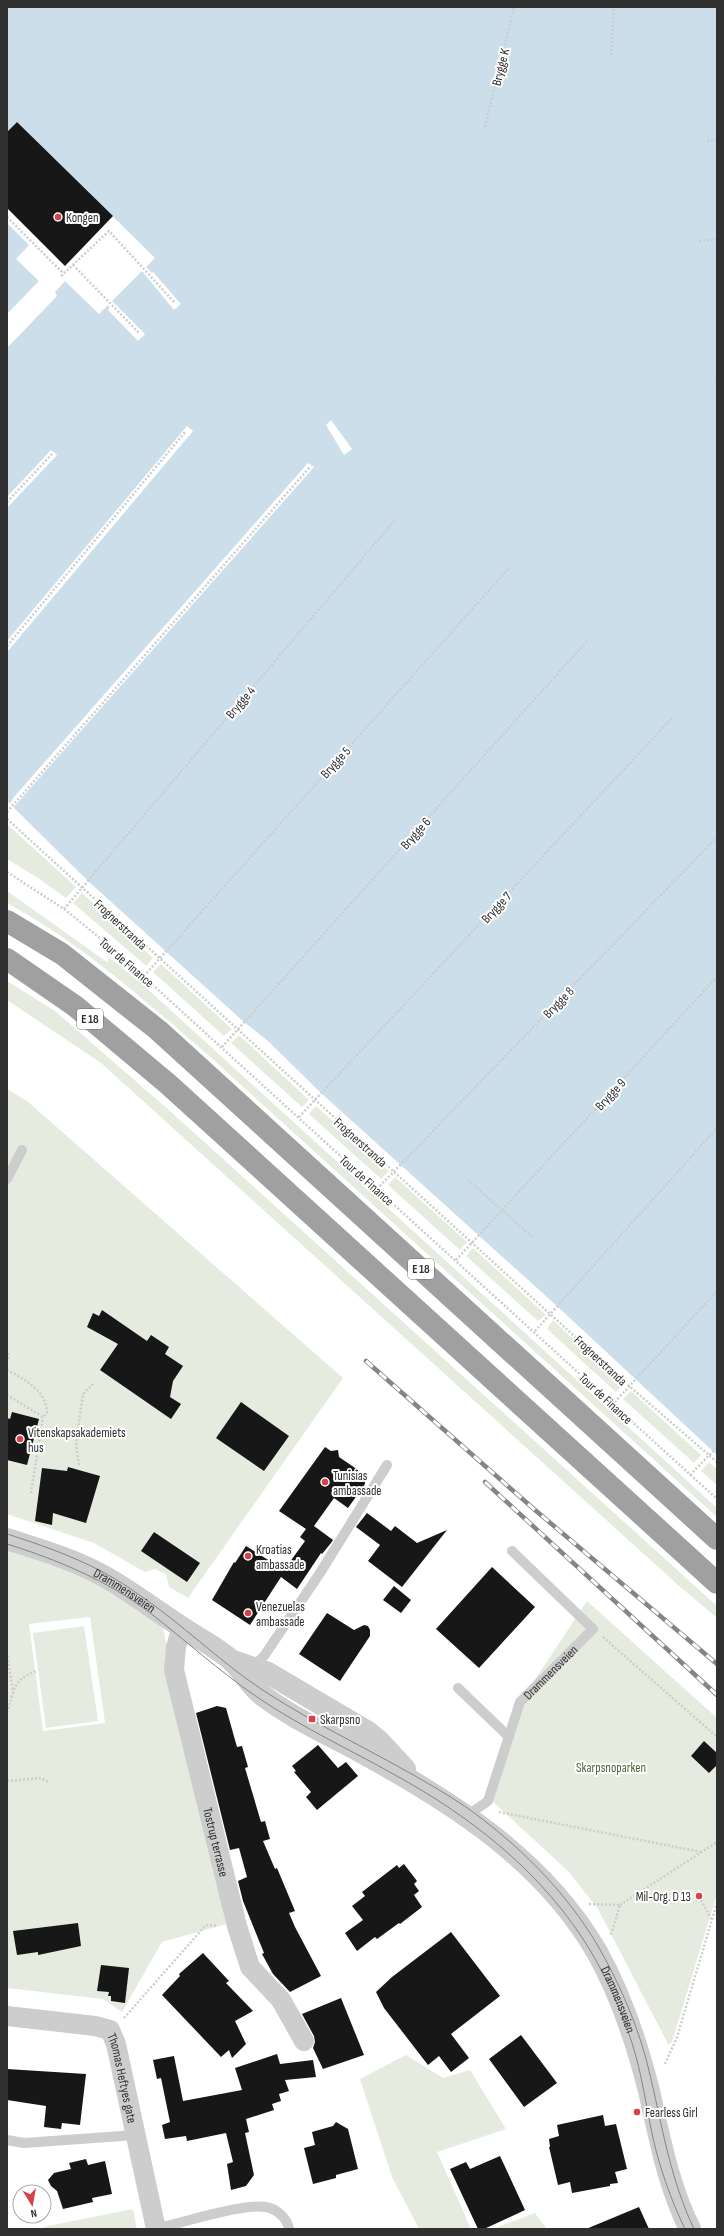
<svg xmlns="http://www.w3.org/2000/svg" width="724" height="2236" viewBox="0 0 724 2236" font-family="'Sofia Sans Condensed',sans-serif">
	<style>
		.green { fill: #e5ecdf; fill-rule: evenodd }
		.water { fill: #ccdeea }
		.pier { fill: #fff }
		.building { fill: #171717 }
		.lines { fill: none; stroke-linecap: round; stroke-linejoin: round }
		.path { stroke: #cdcdcd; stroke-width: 2.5; stroke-dasharray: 2 2; stroke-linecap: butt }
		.service { stroke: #cdcdcd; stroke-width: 10 }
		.minor { stroke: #cdcdcd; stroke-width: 20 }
		.tertiary { stroke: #cdcdcd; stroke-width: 22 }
		.trunk { stroke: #a0a0a0; stroke-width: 22 }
		.tram { stroke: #858585; stroke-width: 1 }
		.rail-casing { stroke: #858585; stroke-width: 4.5 }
		.rail { stroke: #fff; stroke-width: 3; stroke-dasharray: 9; stroke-linecap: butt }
		.poi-dot { fill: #d94049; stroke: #fff; stroke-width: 1.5 }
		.labels { text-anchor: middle; stroke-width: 4; stroke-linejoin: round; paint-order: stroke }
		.shield { fill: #fff; stroke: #6e6e6e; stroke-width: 1 }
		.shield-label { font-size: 12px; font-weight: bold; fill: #303030 }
		.street-label { font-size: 13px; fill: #303030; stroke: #fff }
		.poi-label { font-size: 13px; fill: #303030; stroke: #fff; text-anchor: start }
		.park-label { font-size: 13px; fill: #526840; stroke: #fff }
	</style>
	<rect width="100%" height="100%" fill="#fff"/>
	<!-- green -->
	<path class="green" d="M 7,824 L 76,887 L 66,898 L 38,878 L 7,859 Z
		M 7,891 L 107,962 L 110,958 L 142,984 L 717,1508 L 717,1517 L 207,1054 C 144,1000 81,943 7,903 Z
		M 82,893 L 153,958 L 147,965 L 144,964 L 73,903 Z
		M 161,964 L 232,1029 L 224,1036 L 153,972 Z
		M 7,981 L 55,1011 L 170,1111 L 717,1606 L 717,1618 L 678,1585 L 101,1063 L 7,1000 Z
		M 239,1035 L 309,1100 L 302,1107 L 231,1043 Z
		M 7,1089 L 27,1101 L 343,1378 L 188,1598 L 169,1587 L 166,1574 L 155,1569 L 145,1572 L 94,1543 L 7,1514 Z
		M 316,1106 L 389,1171 L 381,1179 L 309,1114 Z
		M 395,1177 L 467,1242 L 460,1250 L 388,1185 Z
		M 473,1248 L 546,1315 L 538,1321 L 466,1256 Z
		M 553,1320 L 622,1385 L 616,1392 L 547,1329 Z
		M 631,1391 L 701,1455 L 694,1463 L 623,1399 Z
		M 709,1462 L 717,1469 L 717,1485 L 701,1471 Z
		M 7,1545 L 101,1580 L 161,1619 L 226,1924 L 162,1942 L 122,2012 L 103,1999 L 7,1988 ZM 90,1617 L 105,1723 L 43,1731 L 29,1624 Z
		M 587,1601 L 717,1718 L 717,1894 L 672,2042 L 668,2044 L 598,1909 L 568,1871 L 491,1800 L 520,1702 Z
		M 84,1626 L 98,1721 L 46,1728 L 33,1633 Z
		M 406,2055 L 443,2078 L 470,2070 L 506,2129 L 437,2152 L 471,2229 L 419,2229 L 392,2177 L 360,2079 Z
		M 133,2209 L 137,2229 L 43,2229 L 43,2227 Z
		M 535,2213 L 547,2229 L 493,2229 Z"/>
	<!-- water -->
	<path class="water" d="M 7,7 L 717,7 L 717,1455 L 558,1307 L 321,1093 L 268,1041 L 244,1022 L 88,881 L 7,801 Z"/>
	<!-- pier -->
	<path class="pier" d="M 17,122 L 155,258 L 146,267 L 152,273 L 153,272 L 181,304 L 174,310 L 142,271 L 112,301 L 145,334 L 138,341 L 108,310 L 110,308 L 108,305 L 99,314 L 65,281 L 55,292 L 57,296 L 7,348 L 7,314 L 39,281 L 16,259 L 29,245 L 7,223 L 7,132 Z
		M 331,420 L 352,449 L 344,455 L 326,425 Z
		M 187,426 L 193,431 L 7,652 L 7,641 Z
		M 51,450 L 57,455 L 7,508 L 7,497 Z
		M 308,463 L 314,467 L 12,809 L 9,805 L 14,797 Z"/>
	<!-- building -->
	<path class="building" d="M 17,122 L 113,216 L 65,266 L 7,208 L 7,132 Z
		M 102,1310 L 147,1341 L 151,1335 L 169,1347 L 165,1354 L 183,1366 L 173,1381 L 170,1397 L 181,1404 L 171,1419 L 100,1370 L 118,1344 L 87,1327 L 93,1313 L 99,1316 Z
		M 241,1402 L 289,1436 L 264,1471 L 216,1438 Z
		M 12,1412 L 39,1419 L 27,1465 L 7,1460 L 7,1418 L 10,1419 Z
		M 325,1447 L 331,1451 L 338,1450 L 339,1457 L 364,1474 L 365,1484 L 348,1508 L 334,1498 L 314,1526 L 333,1540 L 331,1543 L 322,1554 L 321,1553 L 297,1589 L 281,1577 L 250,1625 L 212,1600 L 234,1562 L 235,1563 L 246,1546 L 284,1570 L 305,1541 L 300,1537 L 306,1529 L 279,1511 Z
		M 68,1467 L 100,1476 L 86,1523 L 53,1513 L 52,1525 L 35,1521 L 42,1468 L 67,1471 Z
		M 367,1513 L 391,1531 L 395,1526 L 417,1543 L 447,1530 L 402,1587 L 368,1561 L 380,1545 L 356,1527 Z
		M 154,1532 L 200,1563 L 187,1582 L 141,1551 Z
		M 492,1567 L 535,1607 L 479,1668 L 436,1629 Z
		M 394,1586 L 411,1600 L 401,1613 L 383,1600 Z
		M 327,1613 L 354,1630 L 364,1625 L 368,1626 L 370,1630 L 370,1636 L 340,1681 L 299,1654 Z
		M 217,1706 L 226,1708 L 237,1747 L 242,1746 L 248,1767 L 245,1768 L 261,1822 L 265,1821 L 270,1839 L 263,1841 L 275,1869 L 277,1868 L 295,1911 L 289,1913 L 295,1927 L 321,1976 L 290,1992 L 273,1974 L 262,1954 L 264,1953 L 243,1901 L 238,1881 L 247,1877 L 239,1848 L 230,1850 L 196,1713 Z
		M 704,1741 L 717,1753 L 717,1765 L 709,1773 L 691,1756 Z
		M 318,1745 L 338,1768 L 346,1762 L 358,1776 L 317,1810 L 306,1797 L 311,1792 L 294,1772 L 296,1771 L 292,1766 Z
		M 404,1864 L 417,1881 L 414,1884 L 419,1891 L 414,1895 L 422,1907 L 400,1924 L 399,1923 L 377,1939 L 375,1937 L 357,1951 L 345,1933 L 363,1920 L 352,1906 L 365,1896 L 362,1892 L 397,1865 L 399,1868 Z
		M 78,1923 L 81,1946 L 38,1955 L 38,1952 L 17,1955 L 13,1931 Z
		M 451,1932 L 500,1996 L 451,2034 L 469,2058 L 451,2072 L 439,2056 L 428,2065 L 384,2008 L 376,1992 L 392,1977 Z
		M 203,1953 L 229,1981 L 226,1983 L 253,2011 L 235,2021 L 246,2044 L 232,2058 L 229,2050 L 221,2057 L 162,1995 L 180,1976 L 179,1974 Z
		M 101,1965 L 129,1968 L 125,2003 L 111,2001 L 111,1996 L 108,1996 L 109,1992 L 97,1991 Z
		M 341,1998 L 364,2055 L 323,2069 L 313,2048 L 315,2042 L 314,2036 L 302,2014 Z
		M 521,2035 L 557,2083 L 524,2107 L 489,2059 Z
		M 277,2054 L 280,2064 L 313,2060 L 316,2077 L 285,2080 L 289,2091 L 279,2094 L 281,2101 L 272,2104 L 274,2110 L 246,2119 L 249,2132 L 245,2133 L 254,2175 L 246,2186 L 231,2190 L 227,2164 L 233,2162 L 226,2133 L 187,2141 L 186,2136 L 165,2139 L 162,2125 L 170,2122 L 161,2078 L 157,2079 L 153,2060 L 174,2056 L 183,2101 L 242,2090 L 235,2068 Z
		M 7,2069 L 86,2074 L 80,2125 L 62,2123 L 61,2129 L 44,2127 L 46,2106 L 7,2100 Z
		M 603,2115 L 605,2126 L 616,2124 L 627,2169 L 615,2172 L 618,2183 L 610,2184 L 610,2186 L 572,2193 L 570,2182 L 558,2185 L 549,2147 L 550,2147 L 549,2139 L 559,2136 L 557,2125 Z
		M 336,2122 L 348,2129 L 358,2169 L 336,2175 L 336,2178 L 313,2184 L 304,2148 L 315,2145 L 312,2132 L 333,2126 Z
		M 500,2156 L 525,2210 L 484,2229 L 478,2229 L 450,2169 L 466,2162 L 470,2169 Z
		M 86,2159 L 88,2165 L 105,2161 L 112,2194 L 92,2198 L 93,2202 L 63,2209 L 57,2191 L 51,2186 L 48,2180 L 54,2173 L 71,2169 L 69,2163 Z
		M 639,2207 L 649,2229 L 586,2229 Z"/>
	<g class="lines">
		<!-- path -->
		<path class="path" d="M 611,55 L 614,7
			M 485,127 L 514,7
			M 707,141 L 717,140
			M 7,217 L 64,274
			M 699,241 L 717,239
			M 73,265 L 140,334
			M 61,276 L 109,231 L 175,303
			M 715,378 L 717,378
			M 7,502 L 52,454
			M 7,646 L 186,431
			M 7,812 L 310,467
			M 7,819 L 629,1386 L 717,1462
			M 7,872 L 64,909 L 111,947 L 717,1499
			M 64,909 L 396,519
			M 144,976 L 508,569
			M 222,1047 L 588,640
			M 299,1117 L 673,717
			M 468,1180 L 532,1237
			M 377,1189 L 717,837
			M 456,1260 L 717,977
			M 535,1331 L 717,1128
			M 7,1363 L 9,1352
			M 7,1370 C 24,1379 47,1391 47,1413 L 43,1417 L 7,1395
			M 612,1405 L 717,1291
			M 79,1465 L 76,1442 L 83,1394 L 93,1384
			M 690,1475 L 717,1447
			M 31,1493 L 43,1417
			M 603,1637 L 717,1737
			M 7,1652 L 13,1692
			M 7,1713 C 14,1692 12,1678 38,1671
			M 7,1781 L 41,1778 L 48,1782
			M 499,1812 L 701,1852
			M 701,1900 L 712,1920
			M 589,1904 L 620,1905 L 611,1935
			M 620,1905 L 717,1842
			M 124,2018 L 206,1925 L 217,1926
			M 665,2064 L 677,2037 L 717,1903"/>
		<!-- service -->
		<g class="service">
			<path d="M 7,1179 L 22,1150"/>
			<path d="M 252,1668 L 264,1656 L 320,1573 L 387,1465"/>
			<path d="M 458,1688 L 509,1737"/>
			<path id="s1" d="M 468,1815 L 488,1801 L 520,1702 L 593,1629 L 512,1551"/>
			<path d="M 7,2140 L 24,2143 L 136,2135"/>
			<path d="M 156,2229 C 180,2223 244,2203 266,2207 C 277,2209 287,2218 289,2229"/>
		</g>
		<!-- minor -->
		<g class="minor">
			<path id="s2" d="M 182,1627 L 176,1647 L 174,1670 L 237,1926 L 250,1967 L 281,2000 L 304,2041"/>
			<path id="s3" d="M 7,2016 L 95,2026 L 110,2030 L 116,2044 L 156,2229"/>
		</g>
		<!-- tertiary -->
		<g class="tertiary">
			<path id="s4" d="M 7,1539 C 38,1549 69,1558 98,1573 C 127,1588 153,1609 180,1626 C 197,1638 217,1647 232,1661 C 243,1671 250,1686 262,1695 C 292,1718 328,1734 361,1752 C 452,1802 543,1859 597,1952 C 621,1995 637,2043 649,2091 C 660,2139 668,2185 690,2229"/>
			<path d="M 233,1661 L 268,1673 L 368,1732 L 378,1740 L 405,1769"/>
		</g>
		<!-- trunk -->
		<path class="trunk" d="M 7,921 L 62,954 L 158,1030 L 717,1539
			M 7,959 L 75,1006 L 168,1084 L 717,1583"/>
		<!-- tram -->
		<path class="tram" d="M 7,1534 C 54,1549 98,1565 138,1594 C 181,1623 218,1660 261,1689 C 326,1732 398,1762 463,1805 C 516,1842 565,1890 598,1946 C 618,1981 634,2017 645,2055 C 661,2115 667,2172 694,2229
			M 7,1544 C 58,1560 106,1580 149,1612 C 185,1640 219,1671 257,1697 C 301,1727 349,1749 395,1775 C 472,1817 544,1874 590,1950 C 607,1979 622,2011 632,2043 C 642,2074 646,2106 653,2138 C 660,2169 671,2200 685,2229"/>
		<defs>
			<path id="rail" d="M 366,1361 L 535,1510 L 717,1664
				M 485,1482 L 717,1695"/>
		</defs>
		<!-- rail casing -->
		<use href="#rail" class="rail-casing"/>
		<!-- rail -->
		<use href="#rail" class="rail"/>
	</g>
	<!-- markers -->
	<g class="poi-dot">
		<circle cx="58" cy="217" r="4"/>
		<circle cx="20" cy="1439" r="4"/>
		<circle cx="325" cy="1482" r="4"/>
		<circle cx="248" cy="1556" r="4"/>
		<circle cx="248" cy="1613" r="4"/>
		<rect x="308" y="1715" width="8" height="8" rx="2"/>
		<circle cx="699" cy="1896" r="4"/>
		<circle cx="637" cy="2112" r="4"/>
	</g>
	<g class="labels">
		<!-- shield labels -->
		<g class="shield">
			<rect x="77" y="1009" width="26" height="20" rx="3"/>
			<rect x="408" y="1259" width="26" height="20" rx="3"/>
		</g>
		<g class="shield-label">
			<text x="90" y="1023">E 18</text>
			<text x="421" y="1273">E 18</text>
		</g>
		<!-- street labels -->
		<g class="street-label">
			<text transform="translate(500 67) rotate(-76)" y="5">Brygge K</text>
			<text transform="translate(240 702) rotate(-50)" y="5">Brygge 4</text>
			<text transform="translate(335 762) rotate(-48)" y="5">Brygge 5</text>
			<text transform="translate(415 833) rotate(-48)" y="5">Brygge 6</text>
			<text transform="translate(496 907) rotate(-47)" y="5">Brygge 7</text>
			<text transform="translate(121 924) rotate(43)" y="5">Frognerstranda</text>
			<text transform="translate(127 962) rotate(41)" y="5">Tour de Finance</text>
			<text transform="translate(558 1002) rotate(-46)" y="5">Brygge 8</text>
			<text transform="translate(610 1094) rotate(-47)" y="5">Brygge 9</text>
			<text transform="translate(361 1142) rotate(42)" y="5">Frognerstranda</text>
			<text transform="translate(367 1180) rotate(42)" y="5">Tour de Finance</text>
			<text transform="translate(601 1360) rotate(43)" y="5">Frognerstranda</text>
			<text transform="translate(606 1398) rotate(43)" y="5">Tour de Finance</text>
			<text dy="5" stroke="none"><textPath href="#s4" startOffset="129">Drammensveien</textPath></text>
			<text dy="5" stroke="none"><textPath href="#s1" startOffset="171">Drammensveien</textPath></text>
			<text dy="5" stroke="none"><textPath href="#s2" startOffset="221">Tostrup terrasse</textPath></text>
			<text dy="5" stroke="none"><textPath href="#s4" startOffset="783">Drammensveien</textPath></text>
			<text dy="5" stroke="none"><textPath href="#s3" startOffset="154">Thomas Heftyes gate</textPath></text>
		</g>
		<!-- poi labels -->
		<g class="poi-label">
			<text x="66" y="222">Kongen</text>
			<text x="28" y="1437">Vitenskapsakademiets<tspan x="28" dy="15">hus</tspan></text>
			<text x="333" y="1480">Tunisias<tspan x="333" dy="15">ambassade</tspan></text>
			<text x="256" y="1554">Kroatias<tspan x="256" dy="15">ambassade</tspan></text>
			<text x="256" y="1611">Venezuelas<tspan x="256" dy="15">ambassade</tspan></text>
			<text x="320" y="1724">Skarpsno</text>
			<text x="691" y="1901" text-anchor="end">Mil-Org. D 13</text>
			<text x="645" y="2117">Fearless Girl</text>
		</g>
		<!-- park labels -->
		<g class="park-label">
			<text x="611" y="1772">Skarpsnoparken</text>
		</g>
	</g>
	<!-- border -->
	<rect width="724" height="2236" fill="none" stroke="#303030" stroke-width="16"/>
	<!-- north arrow -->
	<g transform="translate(32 2204) rotate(169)"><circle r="19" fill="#ffffff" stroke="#acacac"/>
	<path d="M0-3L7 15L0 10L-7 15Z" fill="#d94049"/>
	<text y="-6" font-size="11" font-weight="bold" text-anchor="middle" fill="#303030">N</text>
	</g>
</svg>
